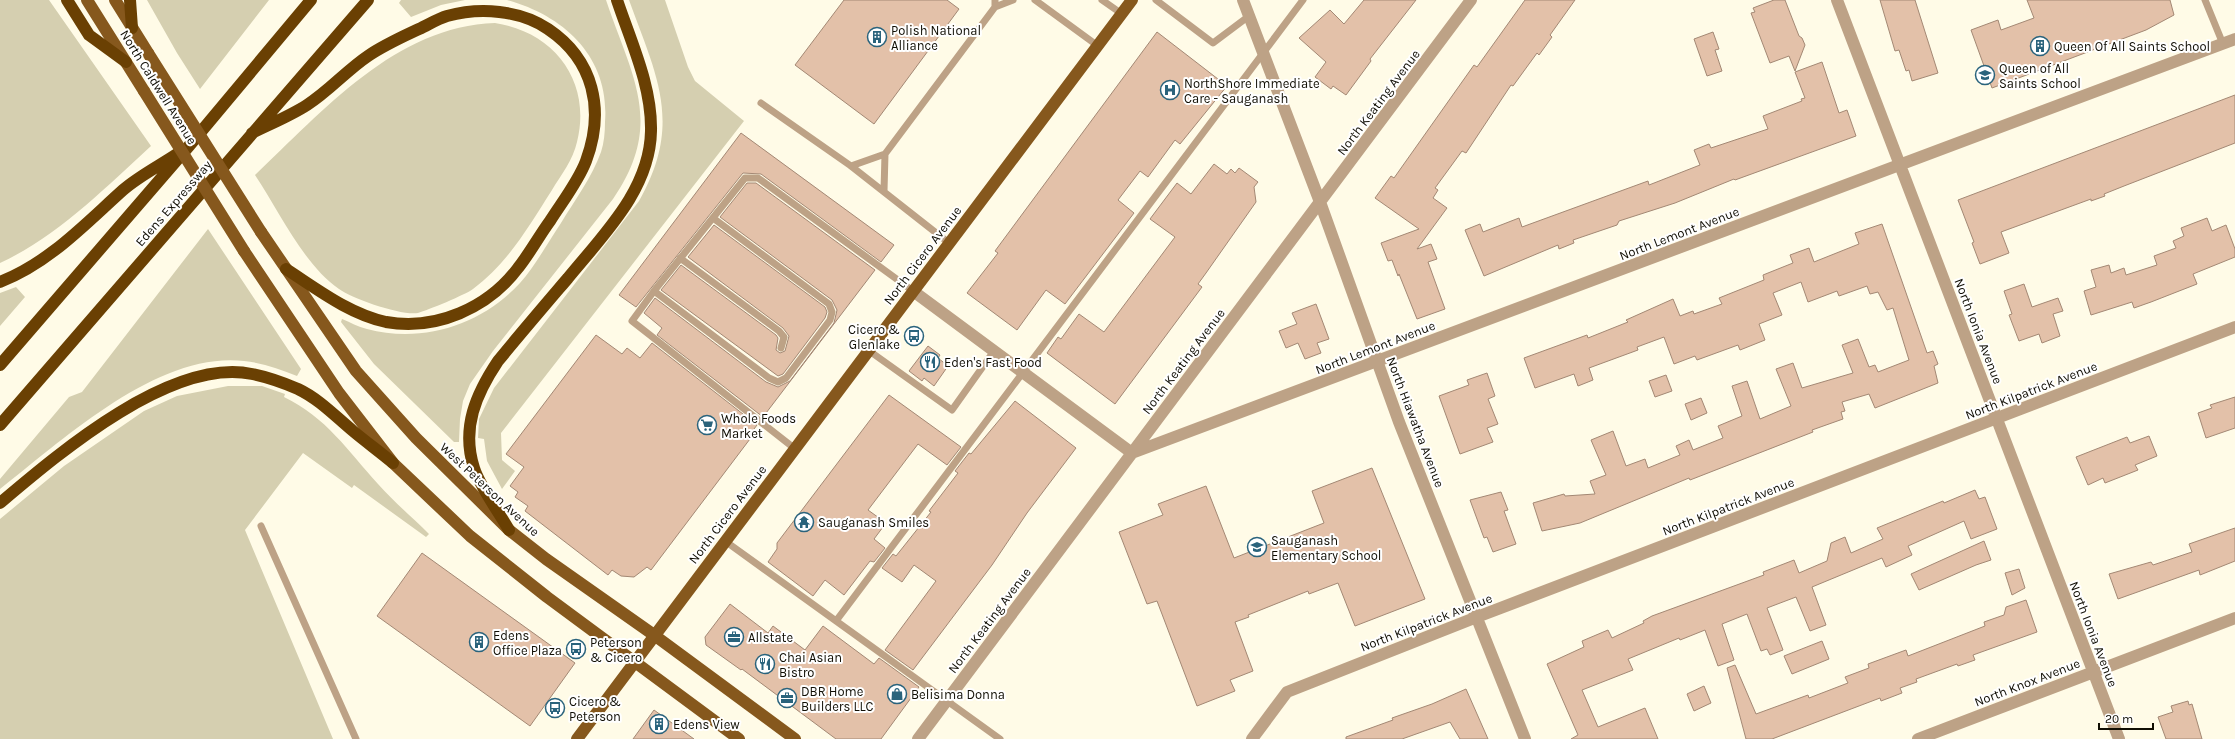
<svg xmlns="http://www.w3.org/2000/svg" width="2235" height="739" viewBox="0 0 2235 739" font-family="Karla,sans-serif">
	<style>
		.green { fill: #d5cfb0 }
		.building { fill: #e3c1a9; stroke: #a38874 }
		.lines { fill: none; stroke-linecap: round; stroke-linejoin: round }
		.lane { stroke: #bda286; stroke-width: 7 }
		.street { stroke: #bda286; stroke-width: 12 }
		.primary { stroke: #86581d; stroke-width: 12 }
		.highway { stroke: #6a4003; stroke-width: 12 }
		.primary-bridge { stroke: #86581d; stroke-width: 12 }
		.labels { text-anchor: middle; stroke-width: 4; stroke-linejoin: round; paint-order: stroke }
		.poi-label { font-size: 13px; fill: #100e04; stroke: #fff; text-anchor: start }
		.street-label { font-size: 13px; fill: #100e04; stroke: #fff }
	</style>
	<rect width="100%" height="100%" fill="#fffbe7"/>
	<!-- green -->
	<path class="green" d="M 0,0 L 49,0 L 151,146 C 104,189 58,236 0,263 Z
		M 147,0 L 269,0 L 200,89 L 177,53 Z
		M 401,0 L 465,0 L 441,5 L 411,17 L 399,3 Z
		M 507,0 L 606,0 C 632,77 665,123 613,199 L 493,351 L 470,384 L 463,401 L 460,419 L 459,442 L 454,442 L 374,364 L 341,322 L 342,319 C 350,322 358,327 367,329 C 422,344 482,325 520,283 C 536,265 548,242 561,223 C 575,200 592,177 601,152 C 604,143 605,132 605,122 C 610,58 565,16 507,0 Z
		M 629,0 L 665,0 L 688,67 L 695,81 L 744,121 L 501,433 L 502,460 L 515,471 L 502,489 L 487,461 L 484,439 L 478,438 L 479,419 L 494,388 L 639,201 C 683,123 657,77 629,0 Z
		M 495,23 C 555,32 592,82 577,142 C 573,160 561,175 552,190 C 529,226 508,263 473,289 C 465,295 428,310 418,313 C 402,316 353,299 339,289 C 303,264 279,211 255,175 C 323,111 396,26 495,23 Z
		M 208,229 L 301,369 L 297,376 C 280,369 263,363 244,361 C 158,351 64,439 0,489 L 0,479 L 69,397 L 82,392 Z
		M 16,287 L 25,297 L 0,326 L 0,293 Z
		M 228,386 L 262,386 L 285,394 L 284,397 C 326,417 348,451 378,484 C 394,502 412,517 429,534 L 426,537 L 354,485 L 352,488 L 303,453 L 245,530 L 333,739 L 0,739 L 0,519 L 64,466 L 144,411 L 177,396 Z"/>
	<!-- building -->
	<path class="building" d="M 844,0 L 947,0 L 959,9 L 874,124 L 795,65 Z
		M 1364,0 L 1416,0 L 1370,59 L 1371,61 L 1346,95 L 1333,86 L 1331,89 L 1315,77 L 1326,62 L 1299,38 L 1330,10 L 1344,24 Z
		M 1525,0 L 1575,0 L 1550,35 L 1552,37 L 1539,55 L 1537,53 L 1513,86 L 1511,85 L 1466,153 L 1462,151 L 1435,188 L 1438,190 L 1433,198 L 1447,208 L 1417,249 L 1431,244 L 1437,259 L 1428,262 L 1445,309 L 1417,319 L 1399,274 L 1398,276 L 1392,260 L 1388,261 L 1381,243 L 1419,229 L 1375,198 L 1391,176 L 1394,178 L 1474,65 L 1477,67 Z
		M 1774,0 L 1785,0 L 1799,36 L 1802,38 L 1805,45 L 1795,71 L 1789,56 L 1770,63 L 1751,13 L 1755,12 L 1753,8 Z
		M 1880,0 L 1915,0 L 1938,73 L 1912,81 L 1909,70 L 1906,71 L 1899,50 L 1895,51 Z
		M 2027,0 L 2170,0 L 2174,15 L 2146,30 L 1992,88 L 1971,30 L 1998,20 L 2001,30 L 2034,18 Z
		M 1157,32 L 1227,86 L 1180,144 L 1175,140 L 1148,177 L 1140,171 L 1118,200 L 1134,213 L 1065,304 L 1046,290 L 1017,330 L 967,293 L 998,253 L 995,251 Z
		M 1713,32 L 1719,49 L 1715,50 L 1722,71 L 1707,76 L 1694,39 Z
		M 1822,62 L 1839,113 L 1847,110 L 1856,136 L 1735,180 L 1734,179 L 1675,203 L 1619,221 L 1617,225 L 1573,240 L 1574,243 L 1559,249 L 1558,245 L 1484,276 L 1465,230 L 1480,224 L 1483,232 L 1519,218 L 1522,227 L 1648,181 L 1649,185 L 1700,165 L 1694,150 L 1709,144 L 1711,148 L 1768,129 L 1763,116 L 1802,101 L 1801,99 L 1805,98 L 1795,72 Z
		M 2235,95 L 2235,143 L 2124,186 L 2104,194 L 2105,196 L 2091,201 L 2091,199 L 2001,232 L 2009,253 L 1980,264 L 1972,243 L 1974,242 L 1958,200 Z
		M 741,133 L 894,245 L 881,262 L 761,174 L 743,173 L 636,307 L 619,295 Z
		M 1214,164 L 1227,174 L 1231,169 L 1235,173 L 1239,168 L 1258,182 L 1254,187 L 1256,202 L 1206,273 L 1198,284 L 1202,287 L 1115,404 L 1047,353 L 1058,337 L 1061,339 L 1079,314 L 1104,332 L 1175,237 L 1150,219 L 1177,183 L 1191,194 Z
		M 747,183 L 756,183 L 875,270 L 763,417 L 657,335 L 662,328 L 644,313 L 655,298 L 766,382 L 778,387 L 790,381 L 834,323 L 837,310 L 832,300 L 720,217 Z
		M 2207,218 L 2212,231 L 2226,225 L 2235,249 L 2235,257 L 2193,274 L 2197,284 L 2151,302 L 2134,308 L 2132,302 L 2091,315 L 2084,291 L 2096,287 L 2091,270 L 2109,265 L 2111,273 L 2124,268 L 2126,275 L 2157,265 L 2154,256 L 2176,248 L 2173,241 L 2184,236 L 2181,228 Z
		M 1882,224 L 1927,353 L 1933,351 L 1938,364 L 1934,366 L 1938,383 L 1875,408 L 1869,394 L 1842,402 L 1845,411 L 1841,412 L 1843,419 L 1812,430 L 1813,432 L 1690,480 L 1689,478 L 1580,523 L 1542,531 L 1533,503 L 1564,494 L 1565,496 L 1595,494 L 1590,481 L 1606,475 L 1591,440 L 1613,431 L 1626,466 L 1645,459 L 1648,468 L 1680,455 L 1676,446 L 1689,440 L 1693,450 L 1723,438 L 1718,426 L 1742,416 L 1732,386 L 1747,381 L 1760,419 L 1791,406 L 1776,369 L 1793,363 L 1802,388 L 1853,373 L 1842,345 L 1858,339 L 1869,367 L 1875,365 L 1878,372 L 1909,360 L 1893,308 L 1887,310 L 1878,292 L 1870,294 L 1867,286 L 1839,296 L 1837,291 L 1808,302 L 1801,282 L 1773,293 L 1782,315 L 1759,324 L 1765,340 L 1740,350 L 1738,345 L 1697,360 L 1695,356 L 1674,364 L 1664,337 L 1637,347 L 1638,350 L 1589,368 L 1593,380 L 1578,386 L 1574,374 L 1535,388 L 1524,358 L 1587,335 L 1588,338 L 1628,322 L 1626,320 L 1673,299 L 1680,316 L 1693,311 L 1694,314 L 1722,304 L 1719,298 L 1764,280 L 1763,275 L 1793,263 L 1790,255 L 1809,248 L 1814,262 L 1859,244 L 1855,233 Z
		M 714,225 L 825,307 L 827,312 L 825,318 L 783,374 L 778,376 L 661,290 L 681,265 L 776,335 L 778,338 L 776,350 L 780,353 L 785,351 L 789,336 L 783,328 L 688,257 Z
		M 2024,284 L 2032,307 L 2058,298 L 2063,311 L 2053,314 L 2060,336 L 2042,343 L 2039,334 L 2019,341 L 2009,315 L 2012,314 L 2004,291 Z
		M 1316,304 L 1329,339 L 1317,343 L 1321,353 L 1305,359 L 1298,343 L 1286,348 L 1279,331 L 1297,324 L 1292,313 Z
		M 596,335 L 622,354 L 627,348 L 640,358 L 652,343 L 757,425 L 754,429 L 756,431 L 651,570 L 647,567 L 634,577 L 621,576 L 612,570 L 608,575 L 525,511 L 528,506 L 515,497 L 518,492 L 510,486 L 524,467 L 506,454 Z
		M 928,346 L 940,355 L 938,358 L 948,366 L 934,386 L 924,378 L 922,381 L 909,371 Z
		M 1487,373 L 1495,396 L 1488,399 L 1498,424 L 1487,428 L 1493,442 L 1460,454 L 1439,396 L 1469,385 L 1467,380 Z
		M 1666,375 L 1672,391 L 1655,397 L 1649,381 Z
		M 889,395 L 961,447 L 947,465 L 918,444 L 868,510 L 886,523 L 874,539 L 885,548 L 874,562 L 870,561 L 844,595 L 825,580 L 813,596 L 768,562 L 777,549 L 777,543 Z
		M 2235,397 L 2235,428 L 2206,438 L 2198,413 L 2212,408 L 2210,405 Z
		M 1701,398 L 1707,413 L 1691,420 L 1685,404 Z
		M 1015,401 L 1076,448 L 1027,513 L 992,565 L 913,670 L 885,650 L 936,581 L 914,565 L 902,582 L 882,568 L 893,554 L 896,556 L 931,512 L 929,511 L 958,473 L 955,471 L 969,453 L 971,454 Z
		M 2149,436 L 2157,456 L 2135,465 L 2138,470 L 2105,483 L 2103,478 L 2088,485 L 2076,457 L 2127,437 L 2130,443 Z
		M 1372,468 L 1425,599 L 1355,626 L 1338,583 L 1309,594 L 1308,591 L 1248,615 L 1249,617 L 1235,622 L 1253,671 L 1230,680 L 1235,691 L 1197,706 L 1157,601 L 1147,604 L 1119,532 L 1163,515 L 1158,504 L 1206,486 L 1234,558 L 1324,523 L 1312,491 Z
		M 1975,490 L 1979,499 L 1985,497 L 1997,529 L 1971,539 L 1964,521 L 1908,546 L 1912,555 L 1886,567 L 1882,558 L 1812,587 L 1826,625 L 1810,631 L 1796,597 L 1767,608 L 1783,650 L 1770,655 L 1767,649 L 1761,651 L 1747,614 L 1722,624 L 1734,660 L 1718,666 L 1705,630 L 1680,640 L 1679,638 L 1628,659 L 1633,670 L 1582,690 L 1598,727 L 1645,708 L 1658,739 L 1571,739 L 1578,735 L 1547,664 L 1584,647 L 1582,641 L 1608,630 L 1612,638 L 1644,623 L 1643,621 L 1652,616 L 1764,575 L 1763,572 L 1794,560 L 1799,573 L 1827,561 L 1831,543 L 1845,537 L 1851,553 L 1883,539 L 1877,528 L 1943,501 L 1944,503 Z
		M 1501,492 L 1508,510 L 1504,511 L 1516,544 L 1493,552 L 1487,537 L 1484,538 L 1470,500 Z
		M 2235,528 L 2235,561 L 2200,575 L 2199,570 L 2118,599 L 2109,574 L 2151,562 L 2153,565 L 2192,552 L 2189,544 Z
		M 1984,541 L 1991,560 L 1976,565 L 1919,590 L 1911,574 Z
		M 422,553 L 575,663 L 530,726 L 377,616 Z
		M 2019,569 L 2025,588 L 2012,595 L 2005,573 Z
		M 2026,600 L 2037,632 L 1973,655 L 1975,660 L 1958,666 L 1957,664 L 1916,679 L 1917,682 L 1900,688 L 1902,693 L 1881,701 L 1880,698 L 1772,739 L 1746,739 L 1727,668 L 1735,665 L 1756,714 L 1808,695 L 1809,698 L 1848,683 L 1845,677 L 1869,668 L 1868,664 L 1906,650 L 1908,656 L 1985,626 L 1984,622 L 2004,615 L 2006,607 Z
		M 730,604 L 768,633 L 773,626 L 805,650 L 823,626 L 874,664 L 879,658 L 919,687 L 881,739 L 836,739 L 742,669 L 741,670 L 706,645 L 705,637 Z
		M 1822,641 L 1829,659 L 1792,674 L 1784,656 Z
		M 1704,686 L 1711,703 L 1694,711 L 1687,694 Z
		M 1466,689 L 1488,739 L 1460,739 L 1450,722 L 1402,739 L 1346,739 L 1346,737 L 1393,720 L 1392,718 L 1432,704 Z
		M 2188,701 L 2189,705 L 2192,704 L 2202,739 L 2166,739 L 2158,717 L 2173,712 L 2171,706 Z
		M 654,710 L 694,739 L 633,739 Z"/>
	<g class="lines">
		<!-- lane -->
		<path class="lane" d="M 1035,0 L 1098,46
			M 1102,0 L 1122,14
			M 1156,0 L 1213,43 L 1249,16
			M 2205,0 L 2223,44
			M 995,7 L 1013,0
			M 761,103 L 851,166 L 949,243
			M 851,166 L 885,154
			M 884,191 L 885,154 L 995,7 L 995,0
			M 713,218 L 829,304 L 832,312 L 830,320 L 786,378 L 778,382 L 769,378 L 654,291 L 632,321 L 794,448
			M 680,258 L 779,331 L 784,337 L 781,348
			M 654,291 L 745,178 L 758,178 L 913,291
			M 868,350 L 952,410 L 994,351
			M 261,526 L 356,739
			M 725,541 L 1000,739
			M 836,621 L 1303,0"/>
		<!-- street -->
		<path class="street" d="M 1243,0 L 1320,202 L 1399,422 L 1525,739
			M 1837,0 L 2119,739
			M 913,291 L 1132,453 L 2235,39
			M 918,739 L 1471,0
			M 1252,739 L 1287,692 L 1477,617 L 2235,327
			M 1918,739 L 2235,618"/>
		<!-- primary -->
		<path class="primary" d="M 87,0 L 144,91
			M 115,0 L 148,53
			M 261,232 L 356,371 L 416,438 L 509,530 L 546,559 L 654,635 L 795,739
			M 244,251 L 339,393 L 393,463 L 470,536 L 547,597 L 739,739
			M 577,739 L 1132,0"/>
		<!-- highway -->
		<path class="highway" d="M 67,0 L 89,35 L 126,62
			M 130,0 L 132,28
			M 252,133 C 270,124 290,116 307,105 C 329,91 347,70 368,56 C 384,45 402,37 419,29 C 428,25 437,19 447,16 C 480,7 520,10 548,29 C 594,60 605,110 586,161 C 578,182 562,202 550,221 C 539,236 530,253 518,268 C 488,308 436,331 386,322 C 349,314 317,289 286,269
			M 0,282 C 49,263 85,224 123,190 C 139,176 159,166 177,154
			M 0,365 L 189,146 L 311,0
			M 0,425 L 368,0
			M 0,503 C 58,454 171,357 252,374 C 267,377 284,383 298,389 C 319,399 335,416 353,431 C 366,442 380,452 393,463
			M 509,530 C 499,512 480,487 474,468 C 461,428 476,394 498,361 C 521,333 545,305 568,278 C 603,235 650,190 651,131 C 652,86 631,42 617,0"/>
		<!-- primary-bridge -->
		<path class="primary-bridge" d="M 148,53 L 261,232
			M 144,91 L 244,251"/>
	</g>
	<!-- icons -->
	<defs>
		<symbol id="building-ring" viewBox="-11 -11 22 22"><circle r="9.5" fill="#fff" stroke="#2a637c" stroke-width="1.5"/><path d="M-4-6H4V6H1V3H-1V6H-4ZM-2.5-4.3h1.7v1.8h-1.7ZM.8-4.3h1.7v1.8H.8ZM-2.5-1h1.7V.8h-1.7ZM.8-1h1.7V.8H.8Z" fill="#2a637c"/></symbol>
		<symbol id="school-ring" viewBox="-11 -11 22 22"><circle r="9.5" fill="#fff" stroke="#2a637c" stroke-width="1.5"/><path d="M0-5L7-2L0 1L-7-2ZM-4 1L0 2.5L4 1V4Q0 6-4 4Z" fill="#2a637c"/></symbol>
		<symbol id="hospital-ring" viewBox="-11 -11 22 22"><circle r="9.5" fill="#fff" stroke="#2a637c" stroke-width="1.5"/><path d="M-5-5h3v3.5h4V-5h3V5h-3V1.5h-4V5h-3Z" fill="#2a637c"/></symbol>
		<symbol id="bus-ring" viewBox="-11 -11 22 22"><circle r="9.5" fill="#fff" stroke="#2a637c" stroke-width="1.5"/><path d="M-5-6H5V4H4V6H2V4H-2V6H-4V4H-5ZM-3.5-4V0h7V-4ZM-3.5 1.2v1.5H-2V1.2ZM2 1.2v1.5H3.5V1.2Z" fill="#2a637c"/></symbol>
		<symbol id="restaurant-ring" viewBox="-11 -11 22 22"><circle r="9.5" fill="#fff" stroke="#2a637c" stroke-width="1.5"/><path d="M-5-6h1v4h1v-4h1v4h1v-4h1v5L-1.5 .5V6h-2V.5L-5-1ZM5-6V6H3V1.5H1.5Q1.5-4 5-6Z" fill="#2a637c"/></symbol>
		<symbol id="supermarket-ring" viewBox="-11 -11 22 22"><circle r="9.5" fill="#fff" stroke="#2a637c" stroke-width="1.5"/><path d="M-6-5.5h2.5l.6 2H6L4.5 2H-2.5L-4.4-4H-6ZM-1.5 3.2a1.3 1.3 0 1 0 .1 0ZM3 3.2a1.3 1.3 0 1 0 .1 0Z" fill="#2a637c"/></symbol>
		<symbol id="temple-ring" viewBox="-11 -11 22 22"><circle r="9.5" fill="#fff" stroke="#2a637c" stroke-width="1.5"/><path d="M0-6L5-2H3V0L6.5 2.5H4V6H1.5V3h-3V6H-4V2.5H-6.5L-3 0V-2H-5Z" fill="#2a637c"/></symbol>
		<symbol id="office-ring" viewBox="-11 -11 22 22"><circle r="9.5" fill="#fff" stroke="#2a637c" stroke-width="1.5"/><path d="M-6-3h4V-5.5h4V-3h4V5H-6ZM-1-4.5V-3h2v-1.5ZM-6 0V1H6V0Z" fill="#2a637c"/></symbol>
		<symbol id="shop-ring" viewBox="-11 -11 22 22"><circle r="9.5" fill="#fff" stroke="#2a637c" stroke-width="1.5"/><path d="M-5-2.5h2.3a2.7 3.5 0 0 1 5.4 0H5L5.5 6h-11ZM-1.5-2.5h3a1.5 2.3 0 0 0-3 0Z" fill="#2a637c"/></symbol>
	</defs>
	<g fill-rule="evenodd">
		<use href="#building-ring" x="866" y="26" width="22" height="22"/>
		<use href="#building-ring" x="2029" y="35" width="22" height="22"/>
		<use href="#school-ring" x="1974" y="64" width="22" height="22"/>
		<use href="#hospital-ring" x="1159" y="79" width="22" height="22"/>
		<use href="#bus-ring" x="903" y="325" width="22" height="22"/>
		<use href="#restaurant-ring" x="919" y="351" width="22" height="22"/>
		<use href="#supermarket-ring" x="696" y="414" width="22" height="22"/>
		<use href="#temple-ring" x="793" y="511" width="22" height="22"/>
		<use href="#school-ring" x="1246" y="536" width="22" height="22"/>
		<use href="#office-ring" x="723" y="626" width="22" height="22"/>
		<use href="#building-ring" x="468" y="631" width="22" height="22"/>
		<use href="#bus-ring" x="565" y="638" width="22" height="22"/>
		<use href="#restaurant-ring" x="754" y="653" width="22" height="22"/>
		<use href="#shop-ring" x="886" y="683" width="22" height="22"/>
		<use href="#office-ring" x="776" y="687" width="22" height="22"/>
		<use href="#bus-ring" x="544" y="697" width="22" height="22"/>
		<use href="#building-ring" x="648" y="713" width="22" height="22"/>
	</g>
	<g class="labels">
		<!-- poi labels -->
		<g class="poi-label">
			<text x="891" y="35">Polish National<tspan x="891" dy="15">Alliance</tspan></text>
			<text x="2054" y="51">Queen Of All Saints School</text>
			<text x="1999" y="73">Queen of All<tspan x="1999" dy="15">Saints School</tspan></text>
			<text x="1184" y="88">NorthShore Immediate<tspan x="1184" dy="15">Care - Sauganash</tspan></text>
			<text x="900" y="334" text-anchor="end">Cicero &amp;<tspan x="900" dy="15">Glenlake</tspan></text>
			<text x="944" y="367">Eden's Fast Food</text>
			<text x="721" y="423">Whole Foods<tspan x="721" dy="15">Market</tspan></text>
			<text x="818" y="527">Sauganash Smiles</text>
			<text x="1271" y="545">Sauganash<tspan x="1271" dy="15">Elementary School</tspan></text>
			<text x="493" y="640">Edens<tspan x="493" dy="15">Office Plaza</tspan></text>
			<text x="748" y="642">Allstate</text>
			<text x="590" y="647">Peterson<tspan x="590" dy="15">&amp; Cicero</tspan></text>
			<text x="779" y="662">Chai Asian<tspan x="779" dy="15">Bistro</tspan></text>
			<text x="801" y="696">DBR Home<tspan x="801" dy="15">Builders LLC</tspan></text>
			<text x="911" y="699">Belisima Donna</text>
			<text x="569" y="706">Cicero &amp;<tspan x="569" dy="15">Peterson</tspan></text>
			<text x="673" y="729">Edens View</text>
		</g>
		<!-- street labels -->
		<g class="street-label">
			<text transform="translate(159 87) rotate(58)" y="5">North Caldwell Avenue</text>
			<text transform="translate(1378 102) rotate(-53)" y="5">North Keating Avenue</text>
			<text transform="translate(173 203) rotate(-49)" y="5">Edens Expressway</text>
			<text transform="translate(1679 233) rotate(-21)" y="5">North Lemont Avenue</text>
			<text transform="translate(922 255) rotate(-53)" y="5">North Cicero Avenue</text>
			<text transform="translate(1979 331) rotate(69)" y="5">North Ionia Avenue</text>
			<text transform="translate(1375 347) rotate(-21)" y="5">North Lemont Avenue</text>
			<text transform="translate(1183 361) rotate(-53)" y="5">North Keating Avenue</text>
			<text transform="translate(2031 390) rotate(-21)" y="5">North Kilpatrick Avenue</text>
			<text transform="translate(1416 422) rotate(69)" y="5">North Hiawatha Avenue</text>
			<text transform="translate(490 489) rotate(43)" y="5">West Peterson Avenue</text>
			<text transform="translate(1728 506) rotate(-21)" y="5">North Kilpatrick Avenue</text>
			<text transform="translate(727 514) rotate(-53)" y="5">North Cicero Avenue</text>
			<text transform="translate(989 620) rotate(-53)" y="5">North Keating Avenue</text>
			<text transform="translate(1426 622) rotate(-21)" y="5">North Kilpatrick Avenue</text>
			<text transform="translate(2094 634) rotate(69)" y="5">North Ionia Avenue</text>
			<text transform="translate(2027 682) rotate(-21)" y="5">North Knox Avenue</text>
		</g>
	</g>
	<!-- scale -->
	<path d="M2099 723v6h54v-6" fill="none" stroke="#100e04" stroke-width="2"/>
	<text x="2105" y="723" font-size="12" fill="#100e04" stroke="#ffffff" stroke-width="3" paint-order="stroke">20 m</text>
</svg>
